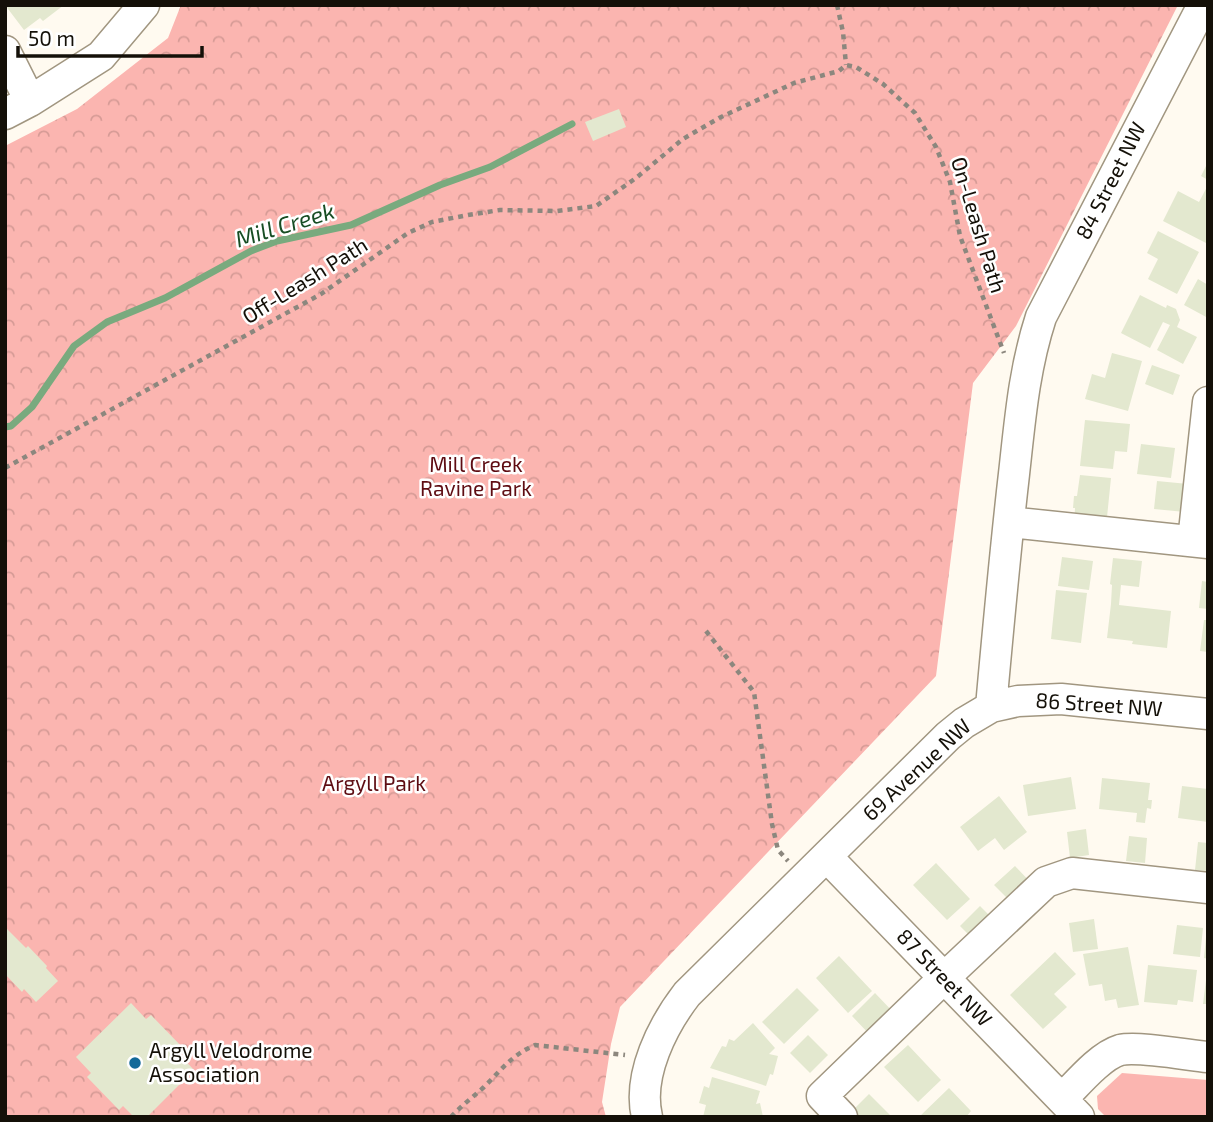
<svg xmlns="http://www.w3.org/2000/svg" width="1213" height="1122" viewBox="0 0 1213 1122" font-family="'Exo 2',sans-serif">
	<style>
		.green { fill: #fbb5b0 }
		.park { fill: url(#park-crowns) }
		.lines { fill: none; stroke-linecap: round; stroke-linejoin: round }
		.stream { stroke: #79aa7e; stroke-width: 7 }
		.building { fill: #e3e8cf }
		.minor-casing { stroke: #a19680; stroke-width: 33 }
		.path { stroke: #8c877e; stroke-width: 4.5; stroke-dasharray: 5 5; stroke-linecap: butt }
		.minor { stroke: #fff; stroke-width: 30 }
		.poi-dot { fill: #136999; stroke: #fff; stroke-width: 2.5 }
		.labels { text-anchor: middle; stroke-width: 5; stroke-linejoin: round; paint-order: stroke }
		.street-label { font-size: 21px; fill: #141008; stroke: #fff }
		.park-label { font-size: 21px; fill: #5e0c12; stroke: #fff }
		.poi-label { font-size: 21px; fill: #141008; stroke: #fff; text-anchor: start }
		.water-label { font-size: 23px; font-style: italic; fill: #174d23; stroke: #fff }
	</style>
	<defs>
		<pattern id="park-crowns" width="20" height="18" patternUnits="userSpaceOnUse" patternTransform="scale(1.75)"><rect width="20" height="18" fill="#fbb5b0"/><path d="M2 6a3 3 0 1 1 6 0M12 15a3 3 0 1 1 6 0" fill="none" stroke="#d69b96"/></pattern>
	</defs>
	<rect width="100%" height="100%" fill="#fffaf0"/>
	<!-- green -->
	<path class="green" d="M 1122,1073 L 1208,1080 L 1208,1117 L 1106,1117 L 1098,1109 L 1097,1096 Z"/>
	<!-- park -->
	<path class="park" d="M 181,5 L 1178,5 L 1016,326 L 973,383 L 936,676 L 620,1007 L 611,1044 L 602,1102 L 606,1117 L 5,1117 L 5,146 L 77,109 L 168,38 Z"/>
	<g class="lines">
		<!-- stream -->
		<path class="stream" d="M 5,427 L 11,426 L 32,407 L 74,346 L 107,322 L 165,298 L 251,251 L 277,241 L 351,225 L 440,185 L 490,167 L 572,124"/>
	</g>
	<!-- building -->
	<path class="building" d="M 5,5 L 64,5 L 43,21 L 40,18 L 24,30 Z
		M 619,109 L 626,127 L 593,141 L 585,122 Z
		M 1208,162 L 1208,180 L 1201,176 Z
		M 1208,185 L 1208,239 L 1206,243 L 1163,221 L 1178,191 L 1199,202 Z
		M 1158,231 L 1199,252 L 1177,294 L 1148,279 L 1158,259 L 1147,253 Z
		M 1198,279 L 1208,285 L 1208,318 L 1184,305 Z
		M 1140,295 L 1166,308 L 1167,305 L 1176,309 L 1180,320 L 1177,327 L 1197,337 L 1183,364 L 1157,350 L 1170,325 L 1163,322 L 1150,348 L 1121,333 Z
		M 1112,353 L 1142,361 L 1128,411 L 1085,399 L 1092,374 L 1105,378 Z
		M 1152,365 L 1180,375 L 1173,395 L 1145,384 Z
		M 1085,420 L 1130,424 L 1127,452 L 1115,451 L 1113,469 L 1080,466 Z
		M 1141,444 L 1175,448 L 1171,478 L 1137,474 Z
		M 1080,475 L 1111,478 L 1106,527 L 1074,524 L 1075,508 L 1073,508 L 1074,496 L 1077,496 Z
		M 1157,481 L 1188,484 L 1185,512 L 1154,509 Z
		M 1062,557 L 1093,561 L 1089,590 L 1058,586 Z
		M 1113,558 L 1142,561 L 1139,587 L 1121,585 L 1119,605 L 1171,611 L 1167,648 L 1132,644 L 1133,641 L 1107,638 L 1111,604 L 1112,585 L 1110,584 Z
		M 1202,581 L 1208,582 L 1208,609 L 1199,608 Z
		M 1056,590 L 1087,593 L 1081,643 L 1051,639 Z
		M 1204,620 L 1208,620 L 1208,652 L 1200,651 Z
		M 1071,777 L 1076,809 L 1028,816 L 1023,785 Z
		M 1102,778 L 1150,783 L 1148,800 L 1152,800 L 1151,809 L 1147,808 L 1145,823 L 1136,822 L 1137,813 L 1099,809 Z
		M 1182,786 L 1208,789 L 1208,822 L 1178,818 Z
		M 999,796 L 1027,832 L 1004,850 L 995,838 L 978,851 L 960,827 Z
		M 1086,829 L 1089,855 L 1070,858 L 1067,832 Z
		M 1129,836 L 1147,838 L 1145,863 L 1126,861 Z
		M 1198,842 L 1208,843 L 1208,871 L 1195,870 Z
		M 936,863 L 970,899 L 947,920 L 913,885 Z
		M 1015,866 L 1034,886 L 1014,905 L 994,885 Z
		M 980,906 L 993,919 L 973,939 L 960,926 Z
		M 1094,919 L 1098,949 L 1073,952 L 1069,923 Z
		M 1177,925 L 1203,928 L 1200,957 L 1173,954 Z
		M 5,927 L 26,948 L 28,946 L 47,966 L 46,968 L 58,981 L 36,1002 L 24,989 L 22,992 L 5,974 Z
		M 1206,937 L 1208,937 L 1208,959 L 1204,958 Z
		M 1128,947 L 1139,1005 L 1118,1008 L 1116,999 L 1105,1001 L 1102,984 L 1089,986 L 1083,954 Z
		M 1055,952 L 1076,974 L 1054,994 L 1067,1007 L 1043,1029 L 1010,995 Z
		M 839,956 L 872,991 L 848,1013 L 816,978 Z
		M 1148,965 L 1197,970 L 1193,1002 L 1178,1000 L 1177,1005 L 1144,1002 Z
		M 1206,980 L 1208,980 L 1208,1004 L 1203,1004 Z
		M 797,988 L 819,1010 L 784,1044 L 762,1022 Z
		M 875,993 L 895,1014 L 871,1036 L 852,1016 Z
		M 131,1003 L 146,1019 L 151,1015 L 183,1048 L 178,1053 L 194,1070 L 147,1117 L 134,1117 L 123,1106 L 119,1110 L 87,1077 L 91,1073 L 76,1057 Z
		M 753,1023 L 775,1048 L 769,1054 L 778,1056 L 773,1075 L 770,1074 L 766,1086 L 710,1068 L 722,1046 L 726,1047 L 729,1039 L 734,1041 Z
		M 808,1035 L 828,1055 L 810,1073 L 790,1053 Z
		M 908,1045 L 941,1080 L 918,1102 L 884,1067 Z
		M 712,1077 L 760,1091 L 756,1104 L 760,1103 L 763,1117 L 703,1117 L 706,1105 L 699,1103 L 704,1086 L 709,1088 Z
		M 949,1088 L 971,1111 L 966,1117 L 919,1117 Z
		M 869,1094 L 890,1115 L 889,1117 L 855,1117 L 851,1112 Z"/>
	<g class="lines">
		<defs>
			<path id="minor" d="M 5,51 L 30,101
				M 5,114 L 30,101 L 101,56 L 144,5
				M 1009,522 L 1208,543
				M 1193,541 L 1208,402
				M 991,707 L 1018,701 L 1061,699 L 1208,714
				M 827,857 L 1079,1117
				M 1062,1099 C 1077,1084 1100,1056 1120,1050 C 1138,1046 1187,1055 1208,1057
				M 647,1117 C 637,1075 663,1025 687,994 L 948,736 L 964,723 L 991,707 C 998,630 1005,552 1014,474 C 1020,420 1024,369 1041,317 L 1203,5
				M 842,1117 L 822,1096 L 944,978 L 1046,882 L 1072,873 L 1208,888"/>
		</defs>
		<!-- minor casing -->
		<use href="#minor" class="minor-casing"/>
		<!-- path -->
		<path class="path" d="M 837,5 L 843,32 L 846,65
			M 5,468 L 321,294 L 408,233 L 432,222 L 468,215 L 500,210 L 557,211 L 596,206 L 636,178 L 683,139 L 719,118 L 794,83 L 839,71 L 846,65 L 856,67 L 883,84 L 915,113 L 936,147 L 950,182 L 960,236 L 1004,353
			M 706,631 L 754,692 L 772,824 L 778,850 L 788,861
			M 451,1117 C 461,1106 473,1097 484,1087 C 500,1071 513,1054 535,1045 L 625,1055"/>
		<!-- minor -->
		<use href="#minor" class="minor"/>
	</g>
	<!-- markers -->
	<circle class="poi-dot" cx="135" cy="1063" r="7"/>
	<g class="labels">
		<!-- street labels -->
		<g class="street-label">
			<text transform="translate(1111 181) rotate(-63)" y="7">84 Street NW</text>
			<text transform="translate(978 225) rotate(73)" y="7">On-Leash Path</text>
			<text transform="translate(305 281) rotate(-32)" y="7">Off-Leash Path</text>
			<text transform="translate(1099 705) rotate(4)" y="7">86 Street NW</text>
			<text transform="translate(917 770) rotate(-43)" y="7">69 Avenue NW</text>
			<text transform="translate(944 978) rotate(46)" y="7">87 Street NW</text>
		</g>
		<!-- park labels -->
		<g class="park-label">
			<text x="476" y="472">Mill Creek<tspan x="476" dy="24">Ravine Park</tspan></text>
			<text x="374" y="791">Argyll Park</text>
		</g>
		<!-- poi labels -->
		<g class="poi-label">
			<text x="149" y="1058">Argyll Velodrome<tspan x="149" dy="24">Association</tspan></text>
		</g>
		<!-- water labels -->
		<g class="water-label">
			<text transform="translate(285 225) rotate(-17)" y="8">Mill Creek</text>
		</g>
	</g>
	<!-- border -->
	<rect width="1213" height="1122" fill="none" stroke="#141008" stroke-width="14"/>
	<!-- scale -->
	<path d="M18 46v10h184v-10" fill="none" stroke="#141008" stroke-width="3.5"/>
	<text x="28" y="46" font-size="21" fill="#141008" stroke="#ffffff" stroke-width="5" paint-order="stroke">50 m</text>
</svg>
